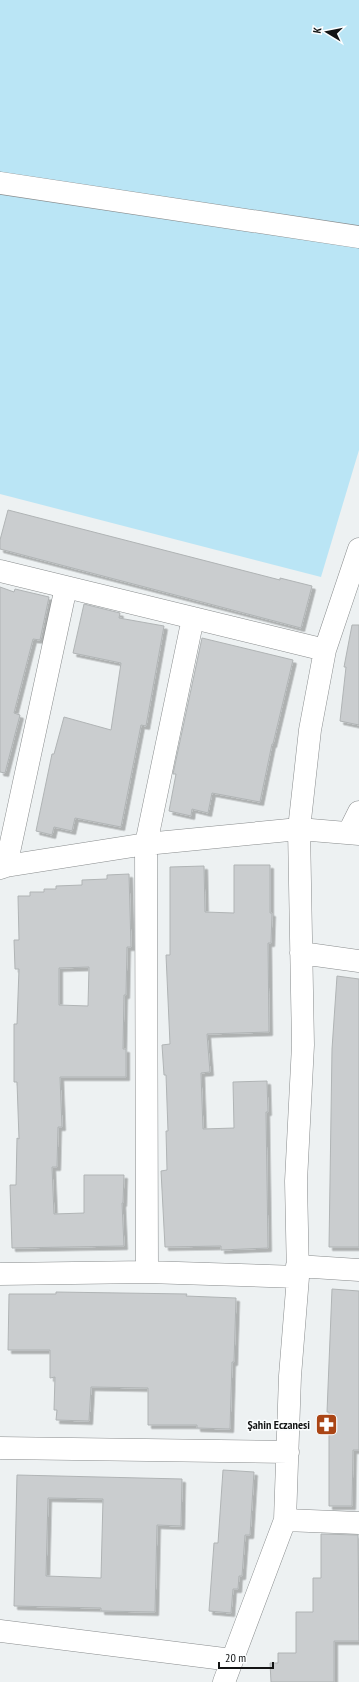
<svg xmlns="http://www.w3.org/2000/svg" width="359" height="1682" viewBox="0 0 359 1682" font-family="'PT Sans Narrow',sans-serif">
	<style>
		.green { fill: #bae5f5 }
		.building { fill: #cacdcf; stroke: #b0b4b5; fill-rule: evenodd; filter: url(#shadow) }
		.lines { fill: none; stroke-linecap: round; stroke-linejoin: round }
		.minor-casing { stroke: #898c8d; stroke-width: 23 }
		.minor { stroke: #fff; stroke-width: 22 }
		.labels { text-anchor: middle; stroke-width: 3; stroke-linejoin: round; paint-order: stroke }
		.poi-label { font-size: 12px; font-weight: bold; fill: #131414; stroke: #fcfeff; text-anchor: end }
	</style>
	<defs>
		<filter id="shadow"><feDropShadow dx="3.5" dy="3.5" stdDeviation="0" flood-color="#0004"/></filter>
	</defs>
	<rect width="100%" height="100%" fill="#edf1f2"/>
	<!-- green -->
	<path class="green" d="M 0,0 L 359,0 L 359,450 L 321,577 L 0,494 Z"/>
	<!-- building -->
	<path class="building" d="M 8,510 L 280,580 L 280,578 L 312,586 L 301,628 L 0,549 L 0,540 Z
		M 0,587 L 14,592 L 15,589 L 49,597 L 40,640 L 33,639 L 14,713 L 20,715 L 5,773 L 0,772 Z
		M 84,604 L 120,613 L 119,618 L 164,626 L 146,726 L 141,725 L 121,827 L 75,818 L 72,831 L 54,827 L 52,835 L 36,831 L 52,754 L 54,754 L 64,717 L 111,730 L 121,663 L 73,653 Z
		M 352,625 L 359,625 L 359,725 L 340,721 L 346,667 L 344,667 Z
		M 202,638 L 293,660 L 273,744 L 272,744 L 260,802 L 212,793 L 208,813 L 192,809 L 191,816 L 169,811 L 176,774 L 173,774 Z
		M 234,865 L 270,865 L 270,913 L 272,913 L 271,943 L 268,943 L 269,1032 L 207,1034 L 210,1072 L 201,1073 L 203,1129 L 234,1128 L 233,1082 L 267,1081 L 268,1112 L 266,1112 L 268,1248 L 221,1250 L 221,1246 L 165,1247 L 161,1171 L 167,1170 L 166,1131 L 168,1131 L 166,1075 L 164,1075 L 162,1045 L 170,1044 L 166,955 L 170,955 L 170,867 L 204,866 L 205,912 L 234,913 Z
		M 129,874 L 131,947 L 127,947 L 126,995 L 124,995 L 123,1049 L 126,1049 L 126,1077 L 60,1077 L 62,1127 L 58,1127 L 57,1167 L 52,1167 L 54,1214 L 84,1213 L 84,1175 L 124,1175 L 123,1203 L 122,1203 L 124,1246 L 12,1248 L 10,1185 L 16,1185 L 17,1138 L 19,1139 L 17,1082 L 14,1082 L 14,1024 L 17,1024 L 19,969 L 15,969 L 14,940 L 19,940 L 18,896 L 30,896 L 30,892 L 44,892 L 44,889 L 56,889 L 56,886 L 82,885 L 82,880 L 107,879 L 107,875 ZM 89,967 L 88,1006 L 59,1005 L 59,968 Z
		M 337,976 L 359,979 L 359,1247 L 329,1247 L 332,1049 Z
		M 332,1289 L 359,1291 L 359,1450 L 353,1450 L 352,1506 L 329,1506 L 329,1412 L 327,1412 Z
		M 56,1292 L 187,1294 L 186,1296 L 236,1298 L 234,1362 L 232,1362 L 230,1429 L 197,1428 L 197,1425 L 148,1425 L 148,1388 L 91,1387 L 89,1421 L 56,1420 L 57,1410 L 54,1410 L 55,1377 L 50,1378 L 50,1350 L 8,1350 L 9,1294 L 56,1294 Z
		M 223,1470 L 254,1472 L 250,1535 L 245,1535 L 242,1576 L 239,1576 L 238,1589 L 233,1589 L 231,1613 L 209,1611 L 214,1543 L 218,1543 Z
		M 17,1475 L 182,1479 L 181,1526 L 157,1525 L 155,1612 L 101,1611 L 101,1608 L 14,1606 ZM 48,1498 L 103,1499 L 101,1578 L 46,1576 Z
		M 321,1534 L 358,1535 L 359,1641 L 334,1641 L 334,1682 L 271,1682 L 270,1663 L 278,1663 L 278,1653 L 296,1653 L 296,1612 L 313,1612 L 313,1578 L 321,1578 Z"/>
	<g class="lines">
		<defs>
			<path id="minor" d="M 0,183 L 359,237
				M 0,571 L 325,650
				M 349,832 L 359,812
				M 6,866 L 66,587
				M 0,868 L 6,866 L 146,844 L 299,829 L 359,834
				M 301,953 L 359,961
				M 297,1266 L 359,1270
				M 147,1272 L 146,844 L 193,618
				M 0,1274 L 147,1272 L 298,1277
				M 0,1448 L 288,1452
				M 285,1520 L 359,1523
				M 0,1631 L 232,1660
				M 224,1682 L 285,1520 L 290,1376 L 298,1277 L 296,1181 L 303,1045 L 299,829 L 310,730 L 325,650 L 359,549"/>
		</defs>
		<!-- minor casing -->
		<use href="#minor" class="minor-casing"/>
		<!-- minor -->
		<use href="#minor" class="minor"/>
	</g>
	<!-- icons -->
	<defs>
		<symbol id="pharmacy-square" viewBox="-11 -11 22 22"><rect x="-9" y="-9" width="18" height="18" rx="4" fill="#aa4515" stroke="#fcfeff"/><path d="M-2-6h4v4h4v4h-4v4h-4v-4h-4v-4h4Z" fill="#fff"/></symbol>
	</defs>
	<g fill-rule="evenodd">
		<use href="#pharmacy-square" x="314" y="1412" width="25" height="25"/>
	</g>
	<g class="labels">
		<!-- poi labels -->
		<g class="poi-label">
			<text x="310" y="1429">Şahin Eczanesi</text>
		</g>
	</g>
	<!-- north arrow -->
	<g transform="translate(327 32) rotate(280)" stroke="#fcfeff" stroke-width="3" paint-order="stroke">
	<path d="M0-3L7 15L0 10L-7 15Z" fill="#131414"/>
	<text y="-6" font-size="11" font-weight="bold" text-anchor="middle" fill="#131414">K</text>
	</g>
	<!-- scale -->
	<path d="M219 1662v6h54v-6" fill="none" stroke="#131414" stroke-width="2"/>
	<text x="225" y="1662" font-size="12" fill="#131414" stroke="#fcfeff" stroke-width="3" paint-order="stroke">20 m</text>
</svg>
